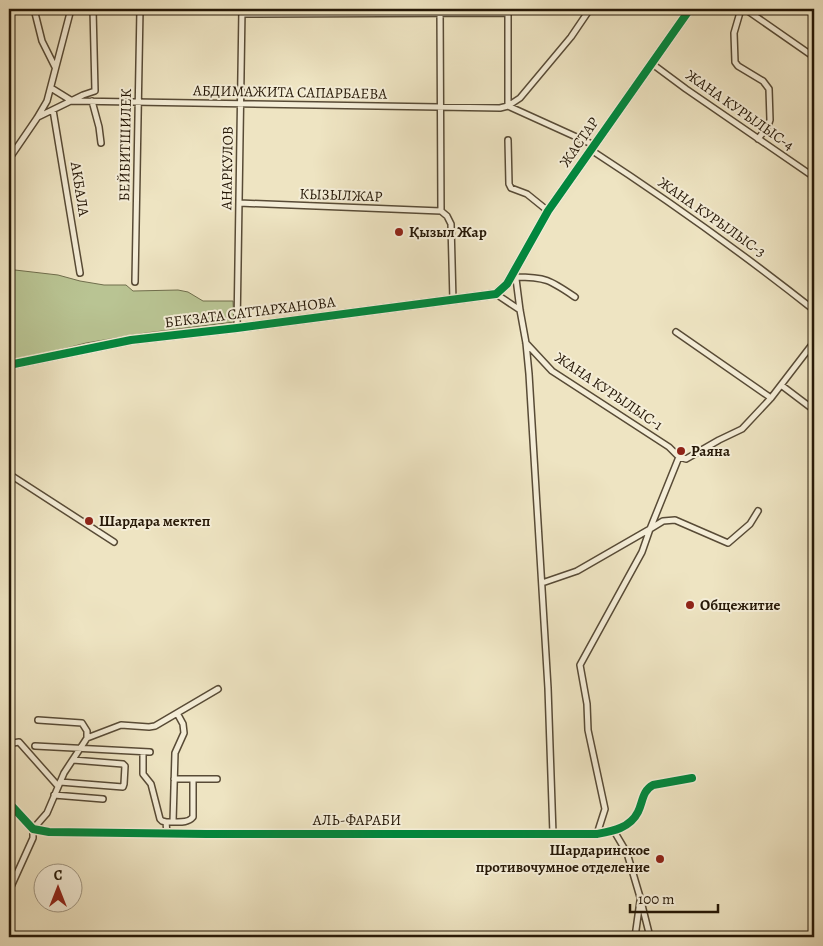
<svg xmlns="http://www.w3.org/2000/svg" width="823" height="946" viewBox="0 0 823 946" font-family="Alegreya,serif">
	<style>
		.green { fill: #b9c493; stroke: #706e4d }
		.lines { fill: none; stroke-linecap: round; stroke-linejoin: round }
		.street-casing { stroke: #584b36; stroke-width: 8 }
		.secondary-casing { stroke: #261807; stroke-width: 10 }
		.street { stroke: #f4edd7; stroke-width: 5 }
		.secondary { stroke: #f4edd7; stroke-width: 8 }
		.cycleway-casing { stroke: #f4edd7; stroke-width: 11 }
		.cycleway { stroke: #00873e; stroke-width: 8 }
		.poi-dot { fill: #8f2418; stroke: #f4edd7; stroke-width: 2 }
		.labels { text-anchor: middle; stroke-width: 4; stroke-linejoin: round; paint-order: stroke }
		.street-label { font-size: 15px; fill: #261807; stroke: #f4edd7 }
		.poi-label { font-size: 15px; font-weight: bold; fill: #261807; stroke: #f4edd7; text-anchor: start }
	</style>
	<rect width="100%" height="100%" fill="#eee4c2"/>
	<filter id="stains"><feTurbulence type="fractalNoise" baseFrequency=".004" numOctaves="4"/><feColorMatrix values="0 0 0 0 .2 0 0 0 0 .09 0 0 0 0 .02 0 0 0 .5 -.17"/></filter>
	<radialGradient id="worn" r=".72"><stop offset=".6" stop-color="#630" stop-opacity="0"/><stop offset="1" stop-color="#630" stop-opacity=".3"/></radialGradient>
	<!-- green -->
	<path class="green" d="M 15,270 L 58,275 L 80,281 L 104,285 L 126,285 L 133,291 L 178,290 L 188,292 L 203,301 L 233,301 L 234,322 L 146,333 L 86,343 L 9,363 L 9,275 Z"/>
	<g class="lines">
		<defs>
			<path id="street" d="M 34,9 L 42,41 L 55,67
				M 440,9 L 441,211
				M 508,9 L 508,106
				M 741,9 L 734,33 L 735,62 L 738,66 L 763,81 L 769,89 L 770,120 L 768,126 L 758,139
				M 745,9 L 814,57
				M 242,14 L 508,13
				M 651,63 L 686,89 L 814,177
				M 51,88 L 72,101
				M 72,101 L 500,108 L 508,106 L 520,98 L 571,37 L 590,9
				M 92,101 L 99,127 L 101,143
				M 508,106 L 594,145
				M 53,110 L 80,273
				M 38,117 L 83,95 L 95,91 L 93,9
				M 508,140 L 509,184 L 511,188 L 527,194 L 548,211
				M 591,150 C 668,200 742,253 814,310
				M 9,159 L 37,118 L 47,101 L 71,9
				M 239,203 L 441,211
				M 441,211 L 447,216 L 451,224 L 453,301
				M 515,271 L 520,310 L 526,343 L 529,374 L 548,688 L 553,834
				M 515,277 C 546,277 550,280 575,297
				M 135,282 L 140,9
				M 496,294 L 520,310
				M 237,328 L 242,9
				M 676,332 L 771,398
				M 526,343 L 552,371 L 669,447 L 679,457 L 686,459 L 719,440 L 742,429 L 771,398 L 814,342
				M 781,385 L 814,410
				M 9,474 L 114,542
				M 542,583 L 577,571 L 650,529 L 679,457
				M 9,690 L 11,684
				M 87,738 L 121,725 L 149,727 L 155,726 L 218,689
				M 35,746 L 150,752
				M 9,747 L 13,743 L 19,742 L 58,786
				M 143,752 L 143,774 L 151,784 L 160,819 L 162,821 L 166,822
				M 174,779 L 217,779
				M 60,782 L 123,787 L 124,784 L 125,766 L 123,764 L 73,760
				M 54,795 L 103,799
				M 9,803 L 33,829 L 49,832 L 206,834 L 597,834 C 613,831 630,828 638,812 C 643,802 642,791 653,785 L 692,778
				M 173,822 C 180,822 188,823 193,817 L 193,779
				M 33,829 L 47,813 L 64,773 L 87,738 L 87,731 L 82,723 L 38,720
				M 614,831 L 627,853 L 640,897 L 650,937
				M 167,834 L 166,822 L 173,822 L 175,753 L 184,733 L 183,724 L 177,713
				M 597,834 L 605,809 L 588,730 L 587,704 L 580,665 L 642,552 L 650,529 L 663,521 L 675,520 L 728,543 L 750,524 L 758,511
				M 9,891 L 33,838 L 33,829
				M 9,918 L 10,915
				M 635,937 L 640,901"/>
			<path id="secondary" d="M 9,365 L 131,340 L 237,328 L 496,294 L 507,284 L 548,211 L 690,9"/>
		</defs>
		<!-- street casing -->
		<use href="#street" class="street-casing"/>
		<!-- secondary casing -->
		<use href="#secondary" class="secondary-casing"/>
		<!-- street -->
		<use href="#street" class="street"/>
		<!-- secondary -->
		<use href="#secondary" class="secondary"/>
		<defs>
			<path id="cycleway" d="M 9,365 L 131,340 L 237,328 L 496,294 L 507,284 L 548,211 L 690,9
				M 9,803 L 33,829 L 49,832 L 206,834 L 597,834 C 613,831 630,828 638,812 C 643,802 642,791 653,785 L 692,778"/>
		</defs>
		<!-- cycleway casing -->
		<use href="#cycleway" class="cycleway-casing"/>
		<!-- cycleway -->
		<use href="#cycleway" class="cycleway"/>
	</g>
	<!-- markers -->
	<g class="poi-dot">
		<circle cx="399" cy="232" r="5"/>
		<circle cx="681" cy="451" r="5"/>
		<circle cx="89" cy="521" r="5"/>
		<circle cx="690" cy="605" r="5"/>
		<circle cx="660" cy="859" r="5"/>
	</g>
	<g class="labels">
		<!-- street labels -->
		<g class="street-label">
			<text transform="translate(290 92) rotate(1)" y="5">АБДИМАЖИТА САПАРБАЕВА</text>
			<text transform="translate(740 110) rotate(35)" y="5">ЖАНА КУРЫЛЫС-4</text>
			<text transform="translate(579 142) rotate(-55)" y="5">ЖАСТАР</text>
			<text transform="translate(125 145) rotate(-89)" y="5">БЕЙБИТШИЛЕК</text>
			<text transform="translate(227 168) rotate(-89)" y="5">АНАРКУЛОВ</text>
			<text transform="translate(80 189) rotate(81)" y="5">АКБАЛА</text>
			<text transform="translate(341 195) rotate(2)" y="5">КЫЗЫЛЖАР</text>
			<text transform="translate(712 217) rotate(35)" y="5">ЖАНА КУРЫЛЫС-3</text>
			<text transform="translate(250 312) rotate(-7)" y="5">БЕКЗАТА САТТАРХАНОВА</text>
			<text transform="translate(609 391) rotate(34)" y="5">ЖАНА КУРЫЛЫС-1</text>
			<text x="357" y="825">АЛЬ-ФАРАБИ</text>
		</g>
		<!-- poi labels -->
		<g class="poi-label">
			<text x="409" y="237">Қызыл Жар</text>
			<text x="691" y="456">Раяна</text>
			<text x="99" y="526">Шардара мектеп</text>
			<text x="700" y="610">Общежитие</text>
			<text x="650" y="855" text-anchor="end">Шардаринское<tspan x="650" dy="17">противочумное отделение</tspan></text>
		</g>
	</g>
	<!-- margin -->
	<rect width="823" height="946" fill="none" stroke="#eee4c2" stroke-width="30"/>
	<rect x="10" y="10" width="803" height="926" fill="none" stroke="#261807" stroke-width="2.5"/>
	<rect x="15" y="15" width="793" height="916" fill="none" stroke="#261807"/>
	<!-- north arrow -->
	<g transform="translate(58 888)"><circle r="24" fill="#f4edd7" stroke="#a29884"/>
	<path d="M0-4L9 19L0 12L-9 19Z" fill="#8f2418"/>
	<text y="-8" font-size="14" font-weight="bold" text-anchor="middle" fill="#261807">С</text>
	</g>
	<!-- scale -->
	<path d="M630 904v8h88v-8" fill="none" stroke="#261807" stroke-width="2.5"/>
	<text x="638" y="904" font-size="15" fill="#261807" stroke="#f4edd7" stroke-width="4" paint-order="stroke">100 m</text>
	<rect width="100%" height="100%" filter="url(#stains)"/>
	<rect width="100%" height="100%" fill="url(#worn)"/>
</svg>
